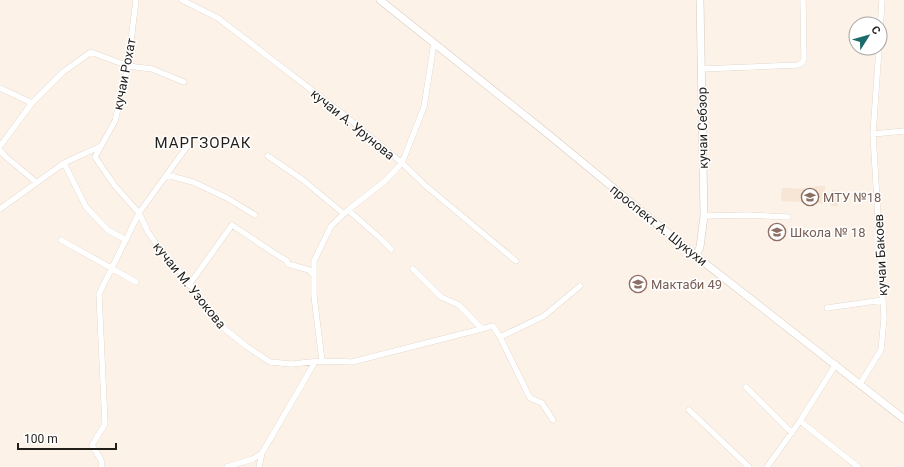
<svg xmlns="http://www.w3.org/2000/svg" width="904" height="467" viewBox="0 0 904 467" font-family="Roboto,sans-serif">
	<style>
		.built { fill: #f7e5d5 }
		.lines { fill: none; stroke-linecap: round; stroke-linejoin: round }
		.minor-casing { stroke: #d4c9be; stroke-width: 6 }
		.secondary-casing { stroke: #d4c9be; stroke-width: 8 }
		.minor { stroke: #fff; stroke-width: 5.5 }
		.secondary { stroke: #fff; stroke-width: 7 }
		.labels { text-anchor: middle; stroke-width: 3; stroke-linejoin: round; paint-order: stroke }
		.street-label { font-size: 13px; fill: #221e1a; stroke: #fff }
		.education-label { font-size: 13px; fill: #785e54; stroke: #fff; text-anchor: start }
		.quarter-label { font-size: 15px; letter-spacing: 1px; fill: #221e1a; stroke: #fff }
	</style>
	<rect width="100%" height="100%" fill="#fdf2e7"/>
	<!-- built -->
	<path class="built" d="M 815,186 L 825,186 L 825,193 L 831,193 L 832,190 L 839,191 L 838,206 L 831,206 L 831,204 L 781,201 L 782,188 L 814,189 Z"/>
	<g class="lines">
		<defs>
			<path id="minor" d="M 136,0 L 128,66 L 115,121 L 95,157 L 115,186 L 139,213 L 148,232 L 159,248 L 187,280 L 220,325 L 246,346 L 270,362 L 291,364 L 322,361 L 352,362 L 493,326 L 500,337 L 530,398 L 542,403 L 553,420
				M 182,0 L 218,18 L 348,118 L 402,163 L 426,186 L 516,261
				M 880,31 L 882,0
				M 701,69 L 798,65 L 802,63 L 804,59 L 803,0
				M 0,88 L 32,103 L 63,72 L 91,52 L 128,66 L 152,69 L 184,82
				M 873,134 L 904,131
				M 0,146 L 32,103
				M 0,150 L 6,157 L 36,182
				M 268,156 L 303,180 L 344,214
				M 64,163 L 86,207 L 108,230 L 126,240
				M 167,175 L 193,182 L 227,198 L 255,215
				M 0,209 L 64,163 L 101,146
				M 348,210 L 380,238 L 391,249
				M 704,216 L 748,215 L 788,217
				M 61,240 L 136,282
				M 413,269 L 441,297 L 459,305 L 481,328
				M 189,285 L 232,225 L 280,257 L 286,260 L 288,264 L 309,270 L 314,276
				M 827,308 L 883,300
				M 500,337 L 544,316 L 580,286
				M 322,361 L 314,296 L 314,261 L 331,226 L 348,210 L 385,181 L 402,163 L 424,107 L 434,43
				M 860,384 L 881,350 L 884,318 L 873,134 L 879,48
				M 746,387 L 792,433
				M 689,410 L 749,467
				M 800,421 L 858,467
				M 102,467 L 101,460 L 92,445 L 105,424 L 99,294 L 139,213 L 191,141
				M 227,467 L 253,459 L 262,453 L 315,362
				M 259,467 L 262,453
				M 767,467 L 800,421 L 836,364"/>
			<path id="secondary" d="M 380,0 L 548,134 L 696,256 L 904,419
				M 696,256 L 700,247 L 704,216 L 700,0"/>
		</defs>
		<!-- minor casing -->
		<use href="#minor" class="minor-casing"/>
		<!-- secondary casing -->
		<use href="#secondary" class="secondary-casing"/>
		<!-- minor -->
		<use href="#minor" class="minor"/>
		<!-- secondary -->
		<use href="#secondary" class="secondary"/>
	</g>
	<!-- icons -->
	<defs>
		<symbol id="school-ring" viewBox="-11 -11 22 22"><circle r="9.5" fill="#fff" stroke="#8d6e63" stroke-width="1.5"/><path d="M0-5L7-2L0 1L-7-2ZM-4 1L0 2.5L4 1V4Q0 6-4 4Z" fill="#8d6e63"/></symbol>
	</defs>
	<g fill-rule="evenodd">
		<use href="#school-ring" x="800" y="187" width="20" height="20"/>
		<use href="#school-ring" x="767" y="222" width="20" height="20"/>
		<use href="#school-ring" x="628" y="274" width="20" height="20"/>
	</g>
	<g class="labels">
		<!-- street labels -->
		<g class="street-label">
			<text transform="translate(124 74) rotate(-79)" y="5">кучаи Рохат</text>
			<text transform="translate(353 124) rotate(39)" y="5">кучаи А. Урунова</text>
			<text transform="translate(702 128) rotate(-91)" y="5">кучаи Себзор</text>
			<text transform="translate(659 225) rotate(39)" y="5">проспект А. Шукухи</text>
			<text transform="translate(880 255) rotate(-93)" y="5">кучаи Бакоев</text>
			<text transform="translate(190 285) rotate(51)" y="5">кучаи М. Узокова</text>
		</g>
		<!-- education labels -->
		<g class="education-label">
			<text x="823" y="202">МТУ №18</text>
			<text x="790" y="237">Школа № 18</text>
			<text x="651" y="289">Мактаби 49</text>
		</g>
		<!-- quarter labels -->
		<g class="quarter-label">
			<text x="203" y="148">МАРГЗОРАК</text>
		</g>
	</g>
	<!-- north arrow -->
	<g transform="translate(868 36) rotate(53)"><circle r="19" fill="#ffffff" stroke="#a7a5a3"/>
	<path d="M0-3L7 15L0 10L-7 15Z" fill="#1d6a6b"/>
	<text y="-6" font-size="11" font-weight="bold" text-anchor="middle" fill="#221e1a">С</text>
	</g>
	<!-- scale -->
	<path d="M18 443v6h98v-6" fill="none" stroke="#221e1a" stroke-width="2"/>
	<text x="24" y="443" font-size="12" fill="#221e1a" stroke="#ffffff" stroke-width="3" paint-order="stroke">100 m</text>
</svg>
